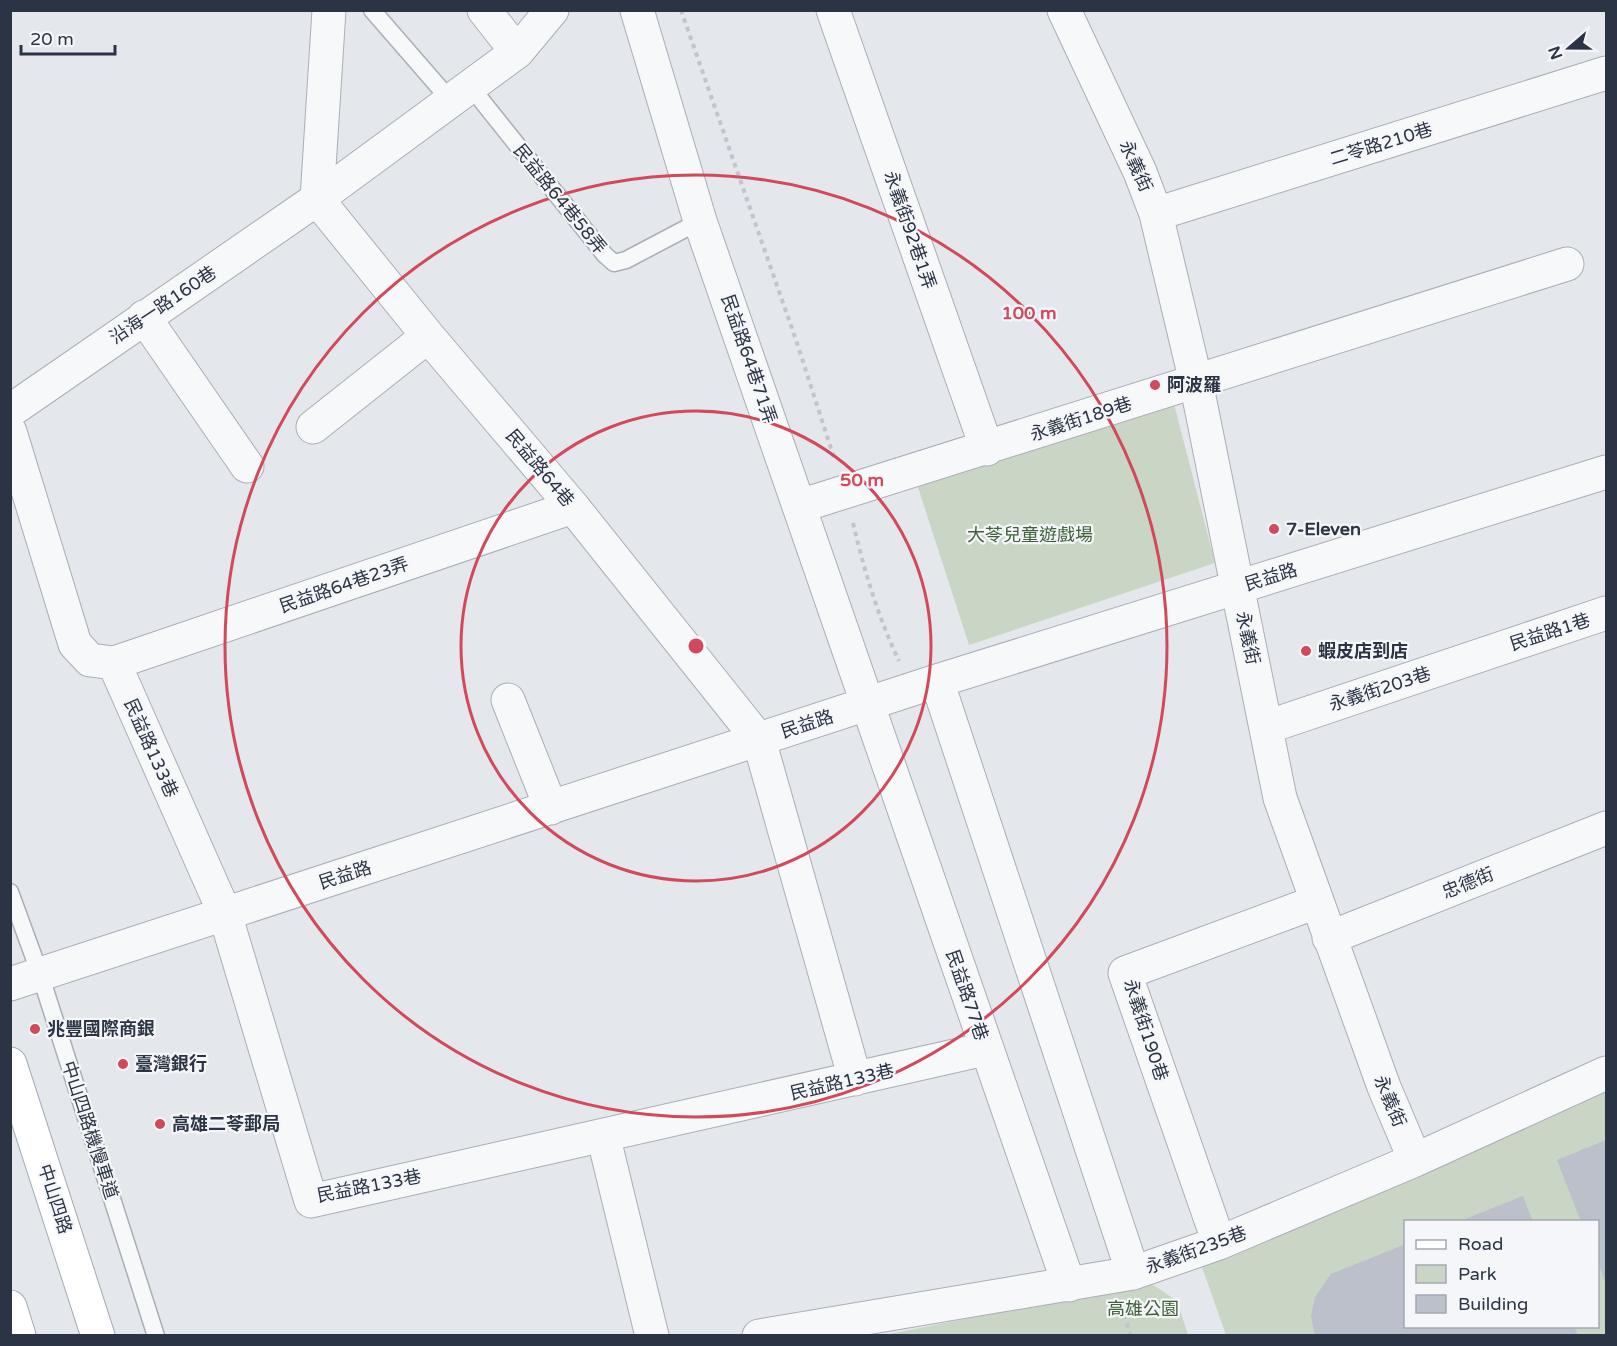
<svg xmlns="http://www.w3.org/2000/svg" width="1617" height="1346" viewBox="0 0 1617 1346" font-family="'Varela Round','Noto Sans TC',sans-serif">
	<style>
		.green { fill: #c9d6c5; fill-rule: evenodd }
		.building { fill: #bbc0ca }
		.lines { fill: none; stroke-linecap: round; stroke-linejoin: round }
		.lane-casing { stroke: #a9aeb7; stroke-width: 19 }
		.street-casing { stroke: #a9aeb7; stroke-width: 35 }
		.primary-casing { stroke: #a3abb8; stroke-width: 35 }
		.path { stroke: #c2c5cb; stroke-width: 4; stroke-dasharray: 4.5 4.5; stroke-linecap: butt }
		.lane { stroke: #f7f8fa; stroke-width: 16 }
		.street { stroke: #f7f8fa; stroke-width: 33 }
		.primary { stroke: #fff; stroke-width: 33 }
		.ring { fill: none; stroke: #d1495b; stroke-width: 3 }
		.poi-dot { fill: #d1495b; stroke: #f4f6f9; stroke-width: 2 }
		.labels { text-anchor: middle; stroke-width: 4.5; stroke-linejoin: round; paint-order: stroke }
		.street-label { font-size: 18px; fill: #2b3445; stroke: #f4f6f9 }
		.poi-label { font-size: 18px; font-weight: bold; fill: #2b3445; stroke: #f4f6f9; text-anchor: start }
		.park-label { font-size: 18px; fill: #3f6138; stroke: #f4f6f9 }
		.centre { fill: #d1495b; stroke: #f4f6f9; stroke-width: 3 }
		.ring-label { font-size: 18px; text-anchor: middle; font-weight: bold; fill: #d1495b; stroke: #f4f6f9; stroke-width: 4.5; stroke-linejoin: round; paint-order: stroke }
	</style>
	<rect width="100%" height="100%" fill="#e4e7ec"/>
	<!-- green -->
	<path class="green" d="M 1173,400 L 1215,563 L 969,645 L 916,481 Z
		M 1606,1085 L 1606,1335 L 1226,1335 L 1198,1256 ZM 1406,1222 L 1598,1222 L 1598,1326 L 1406,1326 Z
		M 1149,1282 L 1177,1301 L 1188,1335 L 880,1336 Z"/>
	<!-- building -->
	<path class="building" d="M 1606,1140 L 1606,1284 L 1598,1262 L 1598,1222 L 1581,1222 L 1557,1160 Z
		M 1523,1196 L 1533,1222 L 1460,1222 L 1460,1221 Z
		M 1406,1244 L 1406,1326 L 1574,1326 L 1578,1336 L 1315,1336 L 1311,1316 L 1315,1297 L 1331,1274 Z"/>
	<g class="lines">
		<defs>
			<path id="lane" d="M 372,10 L 451,101
				M 470,86 L 605,255 L 614,263 L 626,260 L 700,221
				M 10,892 L 40,974 L 156,1336"/>
			<path id="street" d="M 329,10 L 317,199 L 428,336 L 573,507 L 759,740 L 855,1079
				M 484,10 L 517,52
				M 637,10 L 700,221 L 1069,1285
				M 833,10 L 987,449
				M 1064,10 L 1140,172 L 1156,214 L 1196,382 L 1280,798 L 1384,1087 L 1415,1160
				M 1156,214 L 1606,73
				M 144,317 L 247,466
				M 10,411 L 317,199 L 517,52 L 552,10
				M 313,427 L 428,336
				M 10,432 L 75,644 L 90,660 L 114,663 L 573,507
				M 800,506 L 1567,264
				M 114,663 L 225,914 L 311,1201 L 985,1049
				M 937,681 L 1133,1273
				M 508,700 L 551,808
				M 1267,727 L 1606,613
				M 1329,938 L 1606,828
				M 10,984 L 937,681 L 1606,472
				M 603,1135 L 652,1336
				M 1219,1243 L 1125,973 L 1316,902
				M 759,1336 L 1133,1273 L 1219,1243 L 1415,1160 L 1606,1073"/>
			<path id="primary" d="M 10,1064 L 98,1336
				M 10,1307 L 19,1336"/>
		</defs>
		<!-- lane casing -->
		<use href="#lane" class="lane-casing"/>
		<!-- street casing -->
		<use href="#street" class="street-casing"/>
		<!-- primary casing -->
		<use href="#primary" class="primary-casing"/>
		<!-- path -->
		<path class="path" d="M 681,10 L 797,343 L 835,461
			M 853,523 C 864,570 878,617 899,661
			M 1121,1306 L 1131,1336"/>
		<!-- lane -->
		<use href="#lane" class="lane"/>
		<!-- street -->
		<use href="#street" class="street"/>
		<!-- primary -->
		<use href="#primary" class="primary"/>
	</g>
	<!-- distance rings -->
	<g class="ring">
		<circle cx="696" cy="646" r="235"/>
		<circle cx="696" cy="646" r="471"/>
	</g>
	<!-- markers -->
	<g class="poi-dot">
		<circle cx="1155" cy="385" r="6"/>
		<circle cx="1274" cy="529" r="6"/>
		<circle cx="1306" cy="651" r="6"/>
		<circle cx="35" cy="1029" r="6"/>
		<circle cx="123" cy="1064" r="6"/>
		<circle cx="160" cy="1124" r="6"/>
	</g>
	<g class="labels">
		<!-- street labels -->
		<g class="street-label">
			<text transform="translate(1381 144) rotate(-17)" y="6">二苓路210巷</text>
			<text transform="translate(1136 166) rotate(66)" y="6">永義街</text>
			<text transform="translate(560 199) rotate(51)" y="6">民益路64巷58弄</text>
			<text transform="translate(910 230) rotate(71)" y="6">永義街92巷1弄</text>
			<text transform="translate(163 305) rotate(-34)" y="6">沿海一路160巷</text>
			<text transform="translate(749 359) rotate(71)" y="6">民益路64巷71弄</text>
			<text transform="translate(1081 419) rotate(-18)" y="6">永義街189巷</text>
			<text transform="translate(540 468) rotate(50)" y="6">民益路64巷</text>
			<text transform="translate(1271 577) rotate(-17)" y="6">民益路</text>
			<text transform="translate(344 585) rotate(-19)" y="6">民益路64巷23弄</text>
			<text transform="translate(1550 632) rotate(-18)" y="6">民益路1巷</text>
			<text transform="translate(1248 638) rotate(78)" y="6">永義街</text>
			<text transform="translate(1380 689) rotate(-18)" y="6">永義街203巷</text>
			<text transform="translate(807 724) rotate(-18)" y="6">民益路</text>
			<text transform="translate(151 748) rotate(66)" y="6">民益路133巷</text>
			<text transform="translate(345 875) rotate(-18)" y="6">民益路</text>
			<text transform="translate(1468 883) rotate(-22)" y="6">忠德街</text>
			<text transform="translate(967 995) rotate(71)" y="6">民益路77巷</text>
			<text transform="translate(1146 1030) rotate(72)" y="6">永義街190巷</text>
			<text transform="translate(842 1082) rotate(-13)" y="6">民益路133巷</text>
			<text transform="translate(1390 1101) rotate(67)" y="6">永義街</text>
			<text transform="translate(90 1130) rotate(72)" y="6">中山四路機慢車道</text>
			<text transform="translate(369 1186) rotate(-11)" y="6">民益路133巷</text>
			<text transform="translate(55 1199) rotate(72)" y="6">中山四路</text>
			<text transform="translate(1196 1250) rotate(-20)" y="6">永義街235巷</text>
		</g>
		<!-- poi labels -->
		<g class="poi-label">
			<text x="1167" y="391">阿波羅</text>
			<text x="1286" y="535">7-Eleven</text>
			<text x="1318" y="657">蝦皮店到店</text>
			<text x="47" y="1035">兆豐國際商銀</text>
			<text x="135" y="1070">臺灣銀行</text>
			<text x="172" y="1130">高雄二苓郵局</text>
		</g>
		<!-- park labels -->
		<g class="park-label">
			<text x="1030" y="541">大苓兒童遊戲場</text>
			<text x="1143" y="1315">高雄公園</text>
		</g>
	</g>
	<circle cx="696" cy="646" r="9" class="centre"/>
	<g class="ring-label">
		<text x="1029" y="319">100 m</text>
		<text x="862" y="486">50 m</text>
	</g>
	<!-- border -->
	<rect width="1617" height="1346" fill="none" stroke="#2b3445" stroke-width="24"/>
	<!-- legend -->
	<rect x="1404" y="1220" width="195" height="108" fill="#f4f6f9" stroke="#a4a8b1" stroke-width="1.5"/>
	<rect x="1416" y="1240" width="30" height="9" fill="#ffffff" stroke="#a4a8b1" stroke-width="1.5"/>
	<text x="1458" y="1250" font-size="18" fill="#2b3445">Road</text>
	<rect x="1416" y="1265" width="30" height="18" fill="#c9d6c5" stroke="#a4a8b1" stroke-width="1.5"/>
	<text x="1458" y="1280" font-size="18" fill="#2b3445">Park</text>
	<rect x="1416" y="1295" width="30" height="18" fill="#bbc0ca" stroke="#a4a8b1" stroke-width="1.5"/>
	<text x="1458" y="1310" font-size="18" fill="#2b3445">Building</text>
	<!-- north arrow -->
	<g transform="translate(1569 48) rotate(250)" stroke="#f4f6f9" stroke-width="4.5" paint-order="stroke">
	<path d="M0-4.5L10 22L0 15L-10 22Z" fill="#2b3445"/>
	<text y="-9" font-size="16" font-weight="bold" text-anchor="middle" fill="#2b3445">N</text>
	</g>
	<!-- scale -->
	<path d="M21 45v9h94v-9" fill="none" stroke="#2b3445" stroke-width="3"/>
	<text x="30" y="45" font-size="18" fill="#2b3445" stroke="#f4f6f9" stroke-width="4.5" paint-order="stroke">20 m</text>
</svg>
